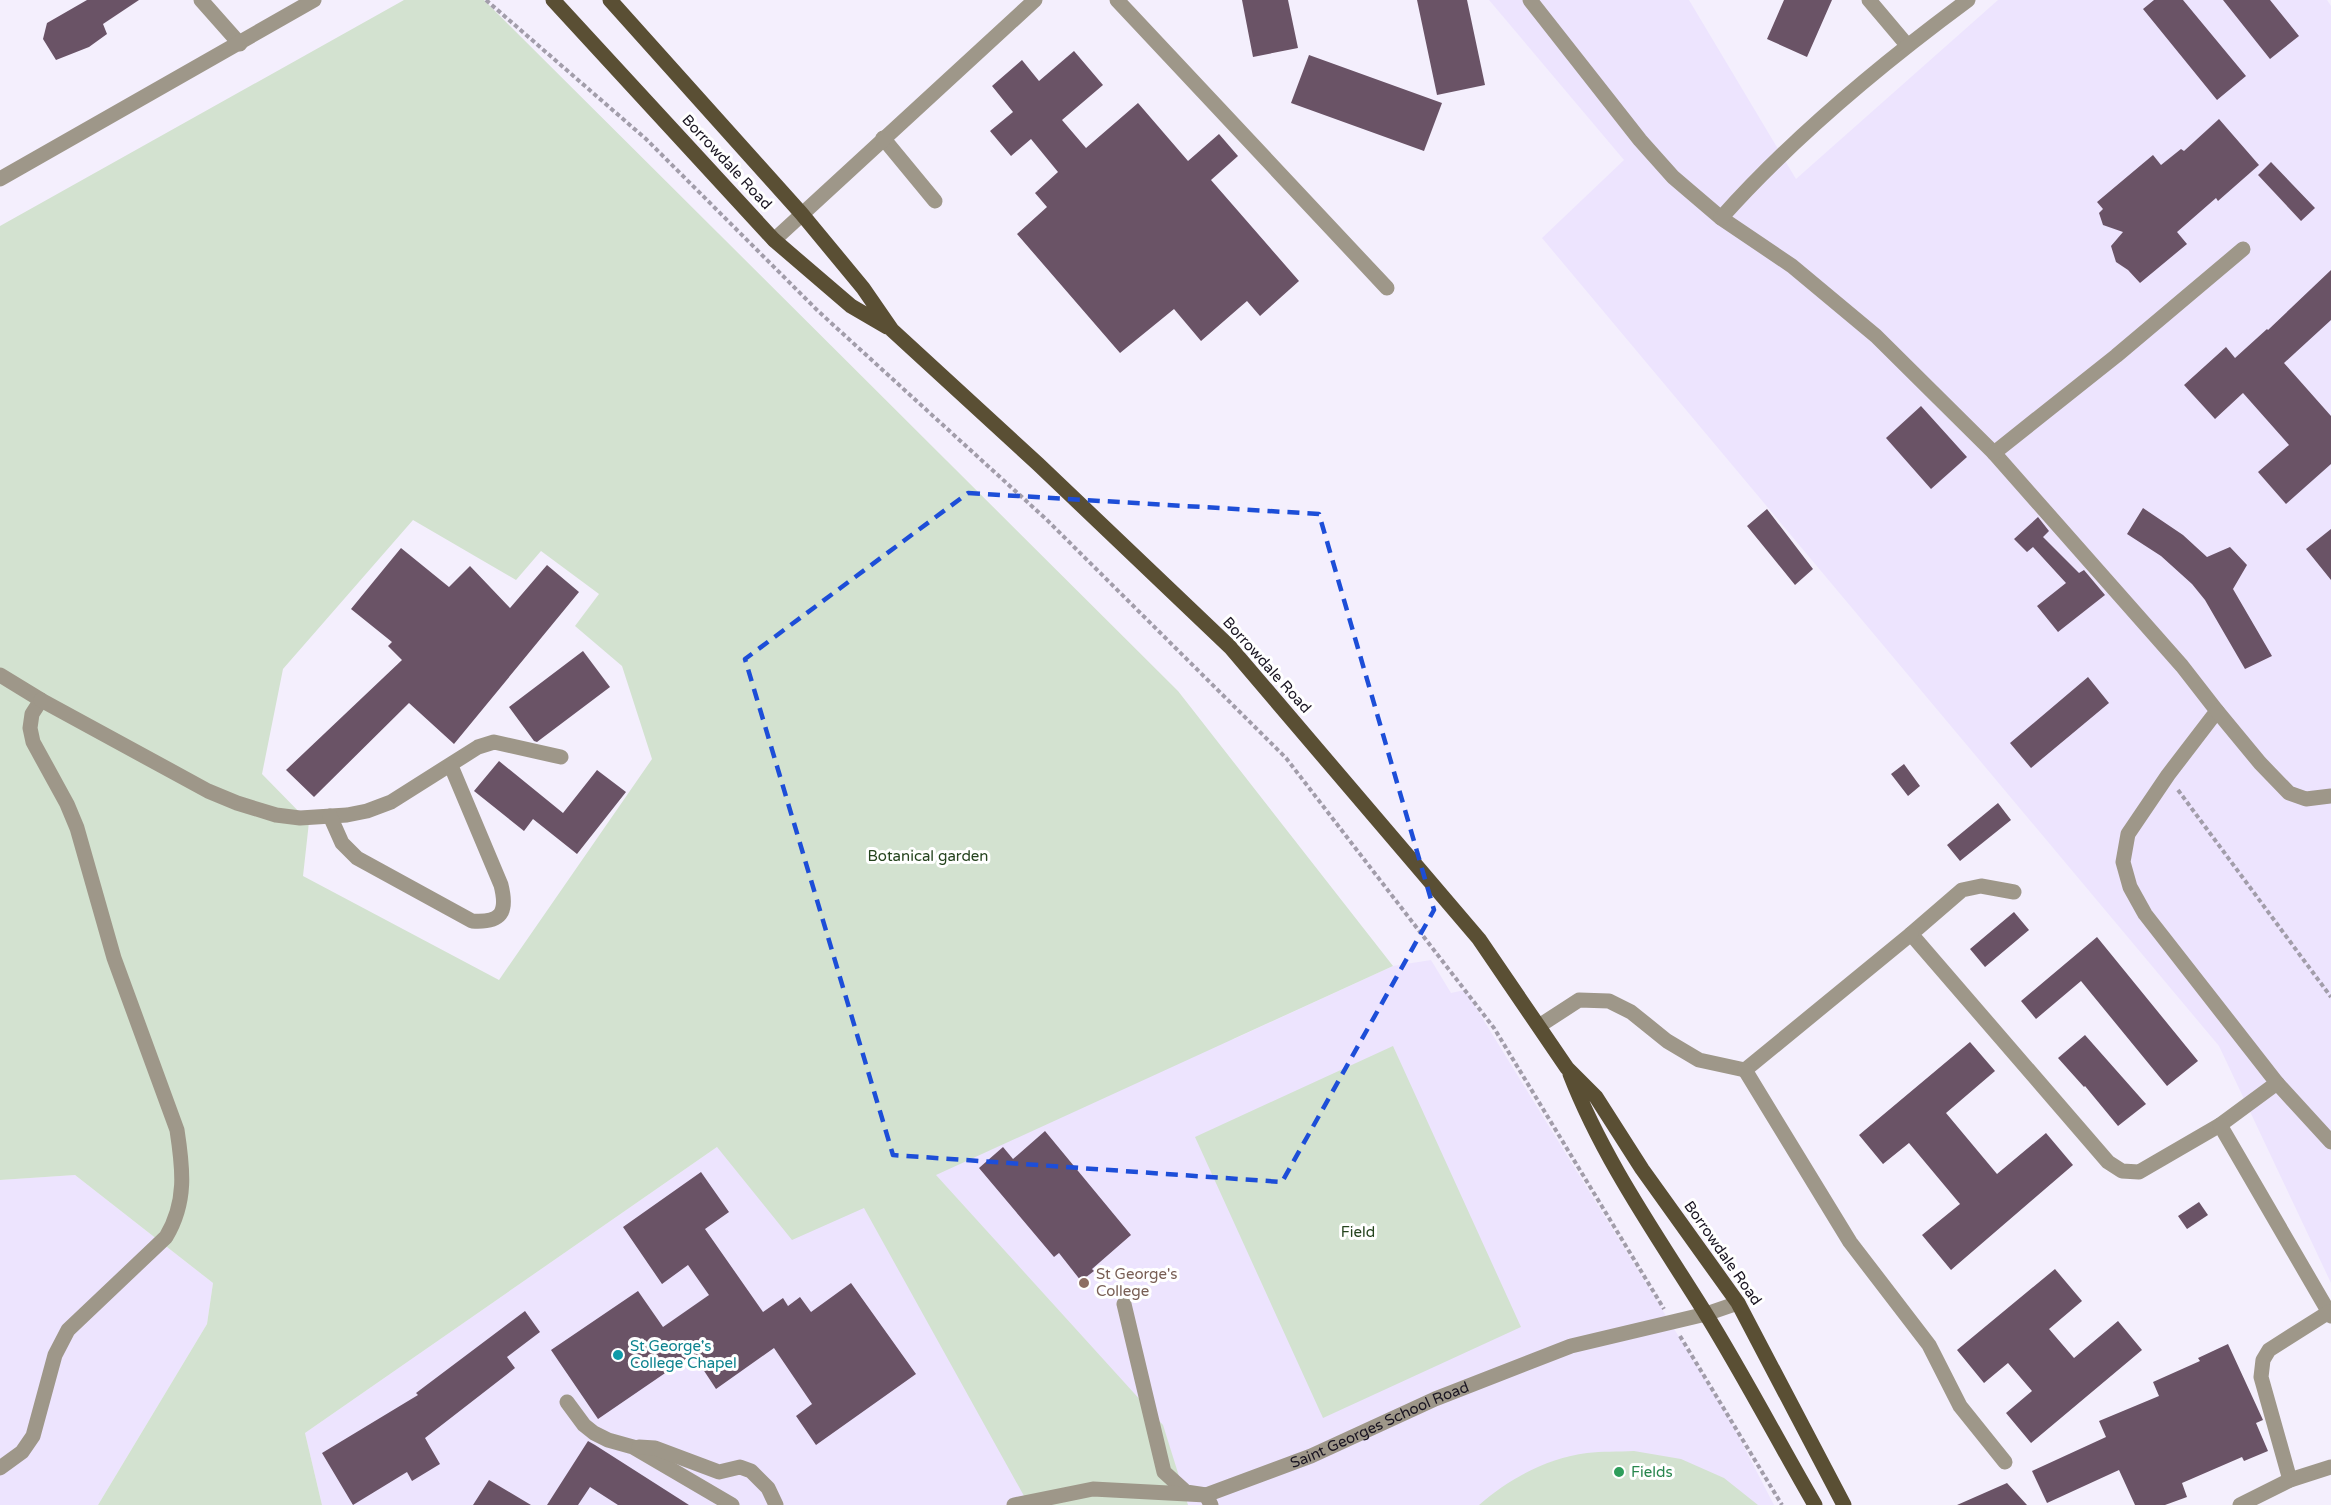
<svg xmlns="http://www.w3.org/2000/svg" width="2331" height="1505" viewBox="0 0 2331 1505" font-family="'Varela Round',sans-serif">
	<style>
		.built { fill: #ede4fe }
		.green { fill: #d3e2d0; fill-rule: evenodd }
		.building { fill: #6a5366 }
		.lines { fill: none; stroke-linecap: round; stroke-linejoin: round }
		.path { stroke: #a29daa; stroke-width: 4; stroke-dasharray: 4.5 3; stroke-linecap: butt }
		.minor { stroke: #9e9789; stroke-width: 15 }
		.major { stroke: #5a4f34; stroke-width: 15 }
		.marked { fill: none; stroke: #1d4ed8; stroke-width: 4.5; stroke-dasharray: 12 8; stroke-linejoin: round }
		.education-dot { fill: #8d6e63; stroke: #fff; stroke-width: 2 }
		.culture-dot { fill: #0f9aa8; stroke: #fff; stroke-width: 2 }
		.leisure-dot { fill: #2e9e5b; stroke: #fff; stroke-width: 2 }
		.labels { text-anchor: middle; stroke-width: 6; stroke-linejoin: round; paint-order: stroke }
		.street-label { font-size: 15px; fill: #191421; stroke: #fff }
		.park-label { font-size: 15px; fill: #24431d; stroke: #fff }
		.education-label { font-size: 15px; fill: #785e54; stroke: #fff; text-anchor: start }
		.culture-label { font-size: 15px; fill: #0d838f; stroke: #fff; text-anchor: start }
		.leisure-label { font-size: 15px; fill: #27864d; stroke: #fff; text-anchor: start }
	</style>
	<rect width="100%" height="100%" fill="#f4effd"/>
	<!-- built -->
	<path class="built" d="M 1489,0 L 1689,0 L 1796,179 L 1998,0 L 2327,0 L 2331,6 L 2331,1283 L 2219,1046 L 1542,238 L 1624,160 Z
		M 1431,960 L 1451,993 L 1465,990 L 1729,1418 L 1774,1505 L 322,1505 L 305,1433 L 717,1147 L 1234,1039 L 1393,966 Z
		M 75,1175 L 213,1283 L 207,1324 L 98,1505 L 0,1505 L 0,1180 Z"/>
	<!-- green -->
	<path class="green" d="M 404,0 L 484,0 L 1178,691 L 1393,966 L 936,1175 L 1163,1425 L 1188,1505 L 1029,1505 L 864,1208 L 792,1240 L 717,1147 L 305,1433 L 322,1505 L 98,1505 L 207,1324 L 213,1283 L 75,1175 L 0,1180 L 0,226 ZM 413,520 L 516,580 L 541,551 L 599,594 L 575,626 L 622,666 L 652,759 L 499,980 L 303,876 L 309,822 L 262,774 L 283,669 Z
		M 1393,1046 L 1521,1327 L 1323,1418 L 1195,1137 Z
		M 1634,1451 L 1681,1459 L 1724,1478 L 1758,1505 L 1479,1505 C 1509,1479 1547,1458 1587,1453 C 1602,1451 1618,1452 1634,1451 Z"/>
	<!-- building -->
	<path class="building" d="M 87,0 L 139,0 L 103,24 L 107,34 L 89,47 L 56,60 L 43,39 L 47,23 Z
		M 1242,0 L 1288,0 L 1298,48 L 1253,57 Z
		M 1417,0 L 1467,0 L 1485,85 L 1437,95 Z
		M 1784,0 L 1832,0 L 1807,57 L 1767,39 Z
		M 2154,0 L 2183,0 L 2246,76 L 2217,100 L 2143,9 Z
		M 2223,0 L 2270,0 L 2299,36 L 2270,59 Z
		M 1074,51 L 1103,85 L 1062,120 L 1086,148 L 1138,103 L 1188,161 L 1219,134 L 1238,156 L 1211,180 L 1299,281 L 1260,316 L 1247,301 L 1201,341 L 1174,309 L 1120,353 L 1017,234 L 1047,207 L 1035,193 L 1058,172 L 1031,139 L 1011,156 L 990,131 L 1013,112 L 992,86 L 1022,60 L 1039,81 Z
		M 1309,55 L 1442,103 L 1424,151 L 1291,103 Z
		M 2219,119 L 2259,165 L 2218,201 L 2216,198 L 2177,232 L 2187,244 L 2140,283 L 2128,270 L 2116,262 L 2111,246 L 2123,232 L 2103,225 L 2099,213 L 2103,209 L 2097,202 L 2153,155 L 2161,165 L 2181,149 L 2184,151 Z
		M 2271,162 L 2315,208 L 2301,221 L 2258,175 Z
		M 2331,270 L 2331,320 L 2284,363 L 2331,416 L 2331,464 L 2286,504 L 2258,472 L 2289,445 L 2243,393 L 2215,419 L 2184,385 L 2226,347 L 2235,358 L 2267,329 L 2268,330 Z
		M 1921,406 L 1967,457 L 1931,489 L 1886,438 Z
		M 2143,508 L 2183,535 L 2207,557 L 2230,547 L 2247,565 L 2233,589 L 2272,656 L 2245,669 L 2205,600 L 2192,584 L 2161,556 L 2127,534 Z
		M 1767,509 L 1813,569 L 1795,585 L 1747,526 Z
		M 2038,517 L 2049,531 L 2043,537 L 2079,573 L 2084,570 L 2105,595 L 2058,632 L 2037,606 L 2066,583 L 2033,547 L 2027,552 L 2014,539 Z
		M 2331,529 L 2331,580 L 2306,549 Z
		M 401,548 L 449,587 L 470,566 L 510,608 L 547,565 L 579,592 L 454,744 L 409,703 L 314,797 L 286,770 L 402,660 L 388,646 L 392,642 L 351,609 Z
		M 583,651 L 610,687 L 537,742 L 534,741 L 509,707 Z
		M 2088,677 L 2109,703 L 2031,768 L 2010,743 Z
		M 499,761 L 563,813 L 597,770 L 626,792 L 577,854 L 533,819 L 524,831 L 474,791 Z
		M 1904,764 L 1920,786 L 1908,796 L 1891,774 Z
		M 1998,803 L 2011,820 L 1960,861 L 1947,845 Z
		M 2014,912 L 2029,930 L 1985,967 L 1970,949 Z
		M 2097,937 L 2198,1061 L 2167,1086 L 2081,981 L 2036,1019 L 2021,1001 Z
		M 2085,1035 L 2146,1104 L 2118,1126 L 2085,1086 L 2084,1087 L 2058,1058 Z
		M 1970,1042 L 1995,1071 L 1946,1113 L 1997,1174 L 2046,1133 L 2073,1165 L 1951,1270 L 1922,1235 L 1960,1204 L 1909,1143 L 1883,1164 L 1859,1135 Z
		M 1045,1131 L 1131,1235 L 1092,1269 L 1094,1271 L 1081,1281 L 1059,1253 L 1054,1257 L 979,1168 L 1003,1147 L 1013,1159 Z
		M 701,1172 L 729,1212 L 705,1229 L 763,1312 L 783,1298 L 788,1306 L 800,1297 L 811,1312 L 851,1283 L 916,1374 L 816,1445 L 796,1416 L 812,1404 L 774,1348 L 716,1389 L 693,1354 L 598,1419 L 551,1350 L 638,1291 L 663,1327 L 709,1295 L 688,1265 L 662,1284 L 623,1227 Z
		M 2199,1202 L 2208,1215 L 2187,1229 L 2178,1216 Z
		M 2055,1269 L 2082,1301 L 2049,1329 L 2074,1358 L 2118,1321 L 2142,1350 L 2031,1443 L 2006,1413 L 2032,1391 L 2008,1363 L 1984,1383 L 1957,1350 Z
		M 525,1311 L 540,1332 L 507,1357 L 515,1368 L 425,1438 L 440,1464 L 412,1481 L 407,1472 L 353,1505 L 322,1453 L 418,1395 L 416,1393 Z
		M 2228,1344 L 2263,1420 L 2256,1423 L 2268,1451 L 2244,1461 L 2242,1457 L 2182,1483 L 2187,1497 L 2165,1505 L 2135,1505 L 2119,1470 L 2047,1503 L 2032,1471 L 2106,1437 L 2099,1421 L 2159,1396 L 2153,1382 L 2200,1361 L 2198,1358 Z
		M 588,1441 L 595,1445 L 689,1505 L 618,1505 L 590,1487 L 578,1505 L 547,1505 Z
		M 489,1480 L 531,1505 L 473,1505 Z
		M 2007,1483 L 2027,1505 L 1957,1505 Z"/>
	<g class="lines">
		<!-- path -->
		<path class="path" d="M 486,0 L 646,139 L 818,311 L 1046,519 L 1286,758 L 1494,1028 L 1664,1309
			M 2178,790 L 2331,997
			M 1680,1336 L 1782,1505"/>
		<!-- minor -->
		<g class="minor">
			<path d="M 201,0 L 240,44"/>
			<path d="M 1117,0 L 1387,288"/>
			<path d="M 1530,0 L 1640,140 L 1673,177 L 1721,218 L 1792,266 L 1876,336 L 1994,453 L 2182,666 L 2217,711 L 2168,775 L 2128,834 L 2123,862 L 2130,887 L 2145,914 L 2277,1083 L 2331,1142"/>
			<path d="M 1869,0 L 1907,45"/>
			<path d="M 883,138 L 935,201"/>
			<path d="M 0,179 L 314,0"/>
			<path d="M 1721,218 C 1794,136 1880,65 1968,0"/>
			<path d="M 774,240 L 1035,0"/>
			<path d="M 1994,453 L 2116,356 L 2243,249"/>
			<path d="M 0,675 L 41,700 L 32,714 L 30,728 L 33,742 L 67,804 L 77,828 L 114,958 L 177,1130 C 183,1169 187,1202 166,1237 L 68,1330 L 55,1355 L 33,1436 L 22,1452 L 0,1468"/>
			<path d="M 41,700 L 208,791 L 237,803 L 276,815 L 300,818 L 347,815 L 367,811 L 391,802 L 478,747 L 494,742 L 561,757"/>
			<path d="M 2217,711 L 2260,763 L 2289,793 L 2306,799 L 2331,796"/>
			<path d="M 330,816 L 342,843 L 357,858 L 472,921 C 501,923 508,913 501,885 L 451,766"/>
			<path d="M 2014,892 L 1981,886 L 1962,890 L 1911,934 L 2108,1162 L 2122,1171 L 2139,1172 L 2220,1125 L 2277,1083"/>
			<path d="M 1539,1026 L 1579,1000 L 1609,1001 L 1631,1012 L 1667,1041 L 1699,1060 L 1745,1070 L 1911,934"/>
			<path d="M 1745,1070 L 1850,1242 L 1929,1345 L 1960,1406 L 2005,1462"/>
			<path d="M 2220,1125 L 2331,1316"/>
			<path d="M 1124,1304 L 1164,1472 L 1186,1492 L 1206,1495 L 1211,1505"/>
			<path d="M 567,1402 L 584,1425 L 594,1433 L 608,1440 L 633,1447 L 732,1505"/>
			<path d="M 639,1447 L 655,1448 L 719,1472 L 740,1467 L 751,1471 L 768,1488 L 776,1505"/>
			<path d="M 2290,1480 L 2261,1377 L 2263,1360 L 2269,1350 L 2329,1312"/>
			<path id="s1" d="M 1014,1505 L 1093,1489 L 1206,1495 L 1311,1456 L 1435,1399 L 1571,1346 L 1706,1314 L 1738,1303"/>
			<path d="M 2240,1505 L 2290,1480 L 2331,1467"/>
		</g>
		<!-- major -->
		<path class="major" d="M 553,0 L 774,240 L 851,306 L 887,327
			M 610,0 L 801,213 L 863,288 L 892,330 L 1038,464 L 1230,647 L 1479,939 L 1567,1068 L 1596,1097 L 1642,1169 L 1738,1303 L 1844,1505
			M 1570,1074 C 1603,1159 1656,1234 1704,1311 C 1743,1374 1778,1441 1815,1505"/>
	</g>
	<!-- marked area -->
	<path class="marked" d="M 968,493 L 1319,514 L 1434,910 L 1282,1182 L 893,1155 L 745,659 Z"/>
	<!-- markers -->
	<circle class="education-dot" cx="1084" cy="1283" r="6"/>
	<circle class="culture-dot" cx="618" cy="1355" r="6"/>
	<circle class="leisure-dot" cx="1619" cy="1472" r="6"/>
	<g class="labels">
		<!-- street labels -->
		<g class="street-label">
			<text transform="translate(727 162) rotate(47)" y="5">Borrowdale Road</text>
			<text transform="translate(1267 665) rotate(48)" y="5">Borrowdale Road</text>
			<text transform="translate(1723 1253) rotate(55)" y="5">Borrowdale Road</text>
			<text dy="5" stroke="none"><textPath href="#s1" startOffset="381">Saint Georges School Road</textPath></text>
		</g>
		<!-- park labels -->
		<g class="park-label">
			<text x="928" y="861">Botanical garden</text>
			<text x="1358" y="1237">Field</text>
		</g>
		<!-- education labels -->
		<g class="education-label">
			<text x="1096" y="1279">St George's<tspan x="1096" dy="17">College</tspan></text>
		</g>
		<!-- culture labels -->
		<g class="culture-label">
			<text x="630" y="1351">St George's<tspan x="630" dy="17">College Chapel</tspan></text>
		</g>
		<!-- leisure labels -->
		<g class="leisure-label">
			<text x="1631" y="1477">Fields</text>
		</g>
	</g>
</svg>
